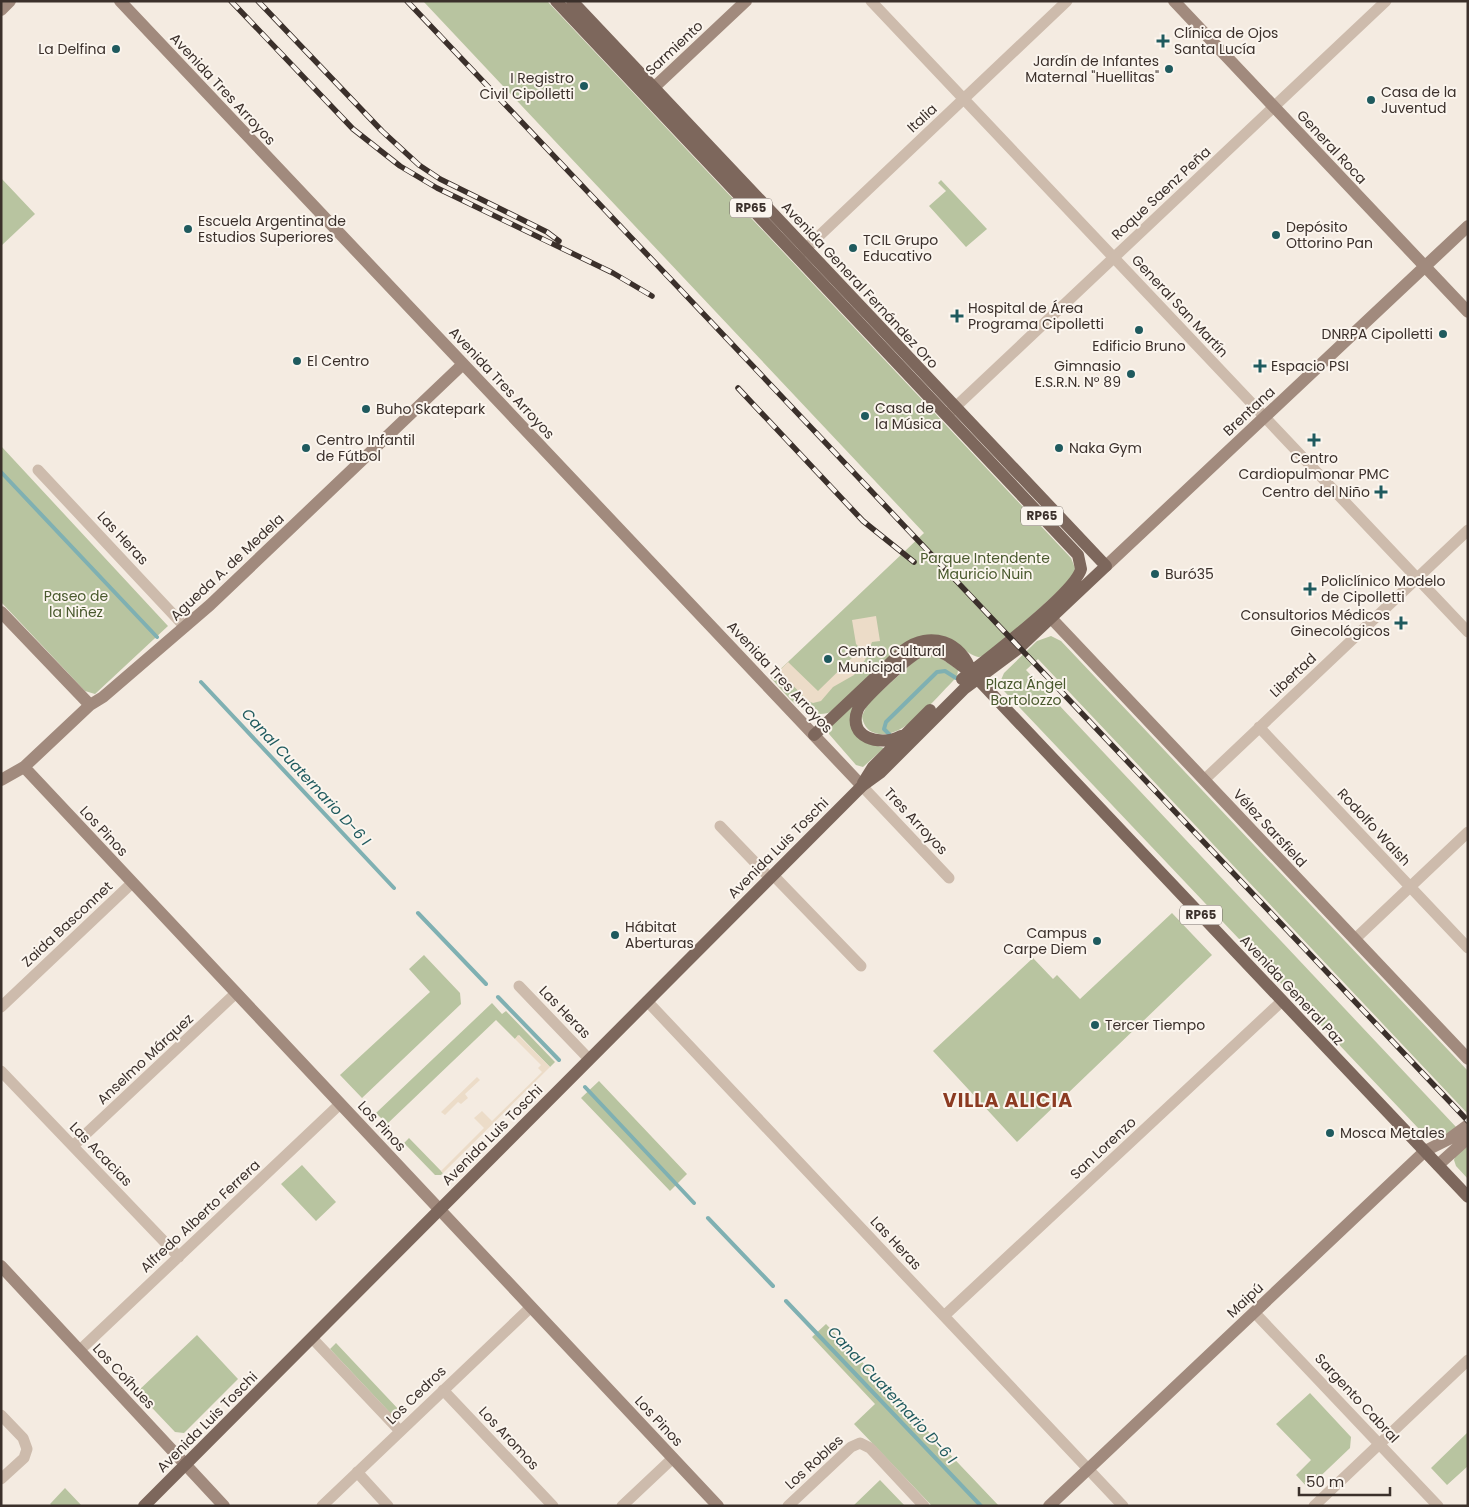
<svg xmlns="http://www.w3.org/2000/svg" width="1469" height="1507" viewBox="0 0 1469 1507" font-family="Poppins,sans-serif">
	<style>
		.green { fill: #b8c4a0 }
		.plaza { fill: #ecdcc8 }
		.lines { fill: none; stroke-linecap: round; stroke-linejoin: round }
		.stream { stroke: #7fb0b2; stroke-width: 4 }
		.street { stroke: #cdbbac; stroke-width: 11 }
		.secondary { stroke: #a18a7d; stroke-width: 12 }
		.primary { stroke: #7d675c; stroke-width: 12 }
		.rail-casing { stroke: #3b302b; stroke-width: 5.5 }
		.rail { stroke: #fbf5ee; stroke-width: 4; stroke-dasharray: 11; stroke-linecap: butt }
		.poi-dot { fill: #1f5a5e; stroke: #fbf5ee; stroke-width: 2 }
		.labels { text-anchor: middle; stroke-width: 4; stroke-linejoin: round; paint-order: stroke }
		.shield { fill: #fbf5ee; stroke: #756b66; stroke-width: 1 }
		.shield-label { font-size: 12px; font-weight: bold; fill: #3b302b }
		.poi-label { font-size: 14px; fill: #3b302b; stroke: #fbf5ee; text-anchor: start }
		.street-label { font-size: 14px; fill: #3b302b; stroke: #fbf5ee }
		.park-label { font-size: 14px; fill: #4a5a2e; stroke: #fbf5ee }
		.water-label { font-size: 15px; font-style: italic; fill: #1f5a5e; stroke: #fbf5ee }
		.district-label { font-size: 19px; font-weight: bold; letter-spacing: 1px; fill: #8c3b22; stroke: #fbf5ee }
	</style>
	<rect width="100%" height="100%" fill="#f4ebe1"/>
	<!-- green -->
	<path class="green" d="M 423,1 L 547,1 L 1071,558 L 1075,568 L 1073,577 C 1059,590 992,655 979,657 C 974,658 952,641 946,638 L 828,713 C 802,719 787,695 771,678 L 924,533 Z
		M 1,178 L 35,214 L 1,246 Z
		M 941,180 L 987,229 L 966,247 L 929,206 L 946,191 L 938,183 Z
		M 1,446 L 168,626 L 95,694 L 85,691 L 1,602 Z
		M 1051,636 L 1061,641 L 1468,1071 L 1468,1114 L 1038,659 L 1026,670 L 1457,1128 C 1444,1136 1432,1141 1419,1129 L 1004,691 L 1001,680 L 1004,673 L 1037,641 Z
		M 936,655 L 958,670 L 957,677 C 938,695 902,743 875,733 C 867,731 863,724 862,716 L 868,703 L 918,658 Z
		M 858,699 L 866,742 L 884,748 L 863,767 L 856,765 L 829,734 L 828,729 Z
		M 1172,913 L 1212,955 L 1017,1142 L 933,1051 L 1033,958 L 1053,979 L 1057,975 L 1080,999 Z
		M 424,955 L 460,993 L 461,1004 L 362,1098 L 340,1075 L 430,992 L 409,969 Z
		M 492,1003 L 502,1014 L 506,1011 L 555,1062 L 550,1067 L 519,1035 L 515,1039 L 496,1020 L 387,1124 L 376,1113 Z
		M 599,1081 L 687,1174 L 670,1191 L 581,1098 Z
		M 409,1138 L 443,1173 L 441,1175 L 435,1175 L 404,1143 Z
		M 1468,1144 L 1468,1179 L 1456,1166 L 1454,1160 L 1456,1154 Z
		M 302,1165 L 336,1202 L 316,1221 L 281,1184 Z
		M 826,1324 L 999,1506 L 932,1506 L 854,1424 L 875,1404 L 812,1337 Z
		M 197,1335 L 238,1379 L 184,1433 L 175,1432 L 137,1392 Z
		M 336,1343 L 400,1411 L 394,1417 L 330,1349 Z
		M 1310,1393 L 1351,1437 L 1350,1448 L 1308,1488 L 1296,1475 L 1311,1460 L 1276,1424 Z
		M 1468,1432 L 1468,1466 L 1447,1485 L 1431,1468 Z
		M 880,1480 L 905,1506 L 853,1506 Z
		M 65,1488 L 82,1506 L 52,1506 L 50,1504 Z"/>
	<!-- plaza -->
	<path class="plaza" d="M 876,616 L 880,641 L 872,642 L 865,660 L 854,675 L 833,687 L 821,701 L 813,703 L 808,701 L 779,671 L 788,662 L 818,691 L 861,649 L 856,644 L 852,620 Z
		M 518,1035 L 550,1067 L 443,1173 L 441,1171 L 484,1128 L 474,1118 L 482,1111 L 492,1121 L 542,1072 L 538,1068 L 541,1065 L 515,1039 Z
		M 477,1077 L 480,1080 L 465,1094 L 468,1098 L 461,1104 L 458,1102 L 445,1115 L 441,1112 Z"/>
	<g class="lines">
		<!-- stream -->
		<path class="stream" d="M 1,472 L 157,637
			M 201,682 L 394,888
			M 890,735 L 884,729 L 886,722 L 937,672 L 945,671 L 956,678
			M 418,913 L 486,984
			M 498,997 L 559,1060
			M 585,1087 L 694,1203
			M 708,1218 L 773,1286
			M 786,1301 L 981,1506"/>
		<!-- street -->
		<path class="street" d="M 871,1 L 1468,632
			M 800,254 L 1067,1
			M 949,413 L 1386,1
			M 38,470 L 185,627
			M 1259,727 L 1468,948
			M 1204,780 L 1468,530
			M 862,786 L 949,878
			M 720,826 L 770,878
			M 773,875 L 861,966
			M 1355,939 L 1468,832
			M 519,986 L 589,1059
			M 647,1001 L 1123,1506
			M 1,1007 L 132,883
			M 1,1071 L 179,1257
			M 73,1146 L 236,993
			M 1254,1312 L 1438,1506
			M 944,1316 L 1282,1001
			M 312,1338 L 400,1431
			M 80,1350 L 340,1104
			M 443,1390 L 553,1506
			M 1,1415 L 23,1438 L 27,1449 L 24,1458 L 1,1479
			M 357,1472 L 388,1506
			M 322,1506 L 531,1307
			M 622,1506 L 673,1458
			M 788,1506 L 851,1447 L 860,1443 L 870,1448 L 924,1506
			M 1314,1506 L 1468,1360"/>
		<!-- secondary -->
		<path class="secondary" d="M 120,1 L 862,786
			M 1174,1 L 1468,312
			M 1,10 L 10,1
			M 647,94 L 746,1
			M 1106,566 L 1468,226
			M 1,612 L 90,705
			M 1051,618 L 1468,1059
			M 24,767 L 718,1506
			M 1,780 L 24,767 L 90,705 L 103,697 L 210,605 L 463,364
			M 1438,1165 L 1468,1138
			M 1,1266 L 224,1506
			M 1049,1506 L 1425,1151 L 1449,1139 L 1468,1125"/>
		<!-- primary -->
		<path class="primary" d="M 556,1 L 1078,555 L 1081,569 C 1076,591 984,662 962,679
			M 814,735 L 904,650 C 930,630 962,642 971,672
			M 901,736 C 881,747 846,738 858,709 C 863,699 906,659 917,653 C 921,650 926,650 932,650 C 947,651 958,665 971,672 L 1468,1197
			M 863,783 L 873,767 L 930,710
			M 144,1506 L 862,786 L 880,773 L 964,689 L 1019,648 L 1106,566 L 572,1"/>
		<defs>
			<path id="rail" d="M 231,1 L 353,129 L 400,166 L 437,188 L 613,273 L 652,296
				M 258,1 L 382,131 L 419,165 L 440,179 L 547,232 L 559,241
				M 407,1 L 1468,1121
				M 738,388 L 863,521 L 914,562"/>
		</defs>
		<!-- rail casing -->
		<use href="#rail" class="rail-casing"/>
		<!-- rail -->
		<use href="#rail" class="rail"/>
	</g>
	<!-- markers -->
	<g class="poi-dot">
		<path d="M1160.5 33.5h5v5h5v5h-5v5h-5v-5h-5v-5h5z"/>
		<circle cx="116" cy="49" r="5"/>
		<circle cx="1169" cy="69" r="5"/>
		<circle cx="584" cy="86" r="5"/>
		<circle cx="1371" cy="100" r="5"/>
		<circle cx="188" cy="229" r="5"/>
		<circle cx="1276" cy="235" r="5"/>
		<circle cx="853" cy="248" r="5"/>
		<path d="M954.5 308.5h5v5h5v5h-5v5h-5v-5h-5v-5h5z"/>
		<circle cx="1139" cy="330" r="5"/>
		<circle cx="1443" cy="334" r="5"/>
		<circle cx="297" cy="361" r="5"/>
		<path d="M1257.5 358.5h5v5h5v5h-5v5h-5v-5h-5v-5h5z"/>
		<circle cx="1131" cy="374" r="5"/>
		<circle cx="366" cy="409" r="5"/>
		<circle cx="865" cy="416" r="5"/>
		<path d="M1311.5 432.5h5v5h5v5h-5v5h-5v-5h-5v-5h5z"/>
		<circle cx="306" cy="448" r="5"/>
		<circle cx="1059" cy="448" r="5"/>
		<path d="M1378.5 484.5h5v5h5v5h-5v5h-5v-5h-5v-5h5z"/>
		<circle cx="1155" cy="574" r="5"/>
		<path d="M1307.5 581.5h5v5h5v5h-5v5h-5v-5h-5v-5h5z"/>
		<path d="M1398.5 615.5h5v5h5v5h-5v5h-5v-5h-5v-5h5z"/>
		<circle cx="828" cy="659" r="5"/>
		<circle cx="615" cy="935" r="5"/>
		<circle cx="1097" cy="941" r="5"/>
		<circle cx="1095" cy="1025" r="5"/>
		<circle cx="1330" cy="1133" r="5"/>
	</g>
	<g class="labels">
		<!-- shield labels -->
		<g class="shield">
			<rect x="730" y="198.5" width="42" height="19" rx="4"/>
			<rect x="1021" y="506.5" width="42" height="19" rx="4"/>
			<rect x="1180" y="905.5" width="42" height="19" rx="4"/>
		</g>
		<g class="shield-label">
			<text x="751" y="212">RP65</text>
			<text x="1042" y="520">RP65</text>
			<text x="1201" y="919">RP65</text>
		</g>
		<!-- poi labels -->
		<g class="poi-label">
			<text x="1174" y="38">Clínica de Ojos<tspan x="1174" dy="16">Santa Lucía</tspan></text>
			<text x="106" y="54" text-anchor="end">La Delfina</text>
			<text x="1159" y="66" text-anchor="end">Jardín de Infantes<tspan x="1159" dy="16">Maternal "Huellitas"</tspan></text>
			<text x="574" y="83" text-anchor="end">I Registro<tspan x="574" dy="16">Civil Cipolletti</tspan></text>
			<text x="1381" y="97">Casa de la<tspan x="1381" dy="16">Juventud</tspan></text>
			<text x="198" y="226">Escuela Argentina de<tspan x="198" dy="16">Estudios Superiores</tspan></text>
			<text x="1286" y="232">Depósito<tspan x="1286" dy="16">Ottorino Pan</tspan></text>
			<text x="863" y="245">TCIL Grupo<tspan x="863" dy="16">Educativo</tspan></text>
			<text x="968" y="313">Hospital de Área<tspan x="968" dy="16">Programa Cipolletti</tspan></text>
			<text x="1433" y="339" text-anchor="end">DNRPA Cipolletti</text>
			<text x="1139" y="351" text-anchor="middle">Edificio Bruno</text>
			<text x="307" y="366">El Centro</text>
			<text x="1121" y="371" text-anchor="end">Gimnasio<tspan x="1121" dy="16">E.S.R.N. N° 89</tspan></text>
			<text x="1271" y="371">Espacio PSI</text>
			<text x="875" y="413">Casa de<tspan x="875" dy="16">la Música</tspan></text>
			<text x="376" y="414">Buho Skatepark</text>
			<text x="316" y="445">Centro Infantil<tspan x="316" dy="16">de Fútbol</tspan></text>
			<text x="1069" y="453">Naka Gym</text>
			<text x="1314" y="463" text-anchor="middle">Centro<tspan x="1314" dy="16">Cardiopulmonar PMC</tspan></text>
			<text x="1370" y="497" text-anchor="end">Centro del Niño</text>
			<text x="1165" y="579">Buró35</text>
			<text x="1321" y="586">Policlínico Modelo<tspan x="1321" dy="16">de Cipolletti</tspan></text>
			<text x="1390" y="620" text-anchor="end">Consultorios Médicos<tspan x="1390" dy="16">Ginecológicos</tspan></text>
			<text x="838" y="656">Centro Cultural<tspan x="838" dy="16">Municipal</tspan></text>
			<text x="625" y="932">Hábitat<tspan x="625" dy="16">Aberturas</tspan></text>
			<text x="1087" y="938" text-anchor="end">Campus<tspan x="1087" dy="16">Carpe Diem</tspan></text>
			<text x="1105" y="1030">Tercer Tiempo</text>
			<text x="1340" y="1138">Mosca Metales</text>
		</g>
		<!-- street labels -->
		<g class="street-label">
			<text transform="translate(674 48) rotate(-43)" y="5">Sarmiento</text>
			<text transform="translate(223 89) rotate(47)" y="5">Avenida Tres Arroyos</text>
			<text transform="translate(922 118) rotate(-43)" y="5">Italia</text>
			<text transform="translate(1332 147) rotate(47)" y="5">General Roca</text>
			<text transform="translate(1161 193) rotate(-43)" y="5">Roque Saenz Peña</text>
			<text transform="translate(860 285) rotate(47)" y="5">Avenida General Fernández Oro</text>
			<text transform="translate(1180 306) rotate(47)" y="5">General San Martín</text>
			<text transform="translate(502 383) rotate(47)" y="5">Avenida Tres Arroyos</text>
			<text transform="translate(1249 411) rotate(-43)" y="5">Brentana</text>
			<text transform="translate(123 538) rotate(47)" y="5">Las Heras</text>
			<text transform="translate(227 567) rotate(-43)" y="5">Agueda A. de Medela</text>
			<text transform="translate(1293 675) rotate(-43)" y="5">Libertad</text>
			<text transform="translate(780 677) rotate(47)" y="5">Avenida Tres Arroyos</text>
			<text transform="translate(916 821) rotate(47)" y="5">Tres Arroyos</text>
			<text transform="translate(1374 827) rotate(47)" y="5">Rodolfo Walsh</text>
			<text transform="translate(1270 828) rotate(47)" y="5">Vélez Sarsfield</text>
			<text transform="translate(104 831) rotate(47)" y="5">Los Pinos</text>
			<text transform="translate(778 848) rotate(-45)" y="5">Avenida Luis Toschi</text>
			<text transform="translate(67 924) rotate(-43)" y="5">Zaida Basconnet</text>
			<text transform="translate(1292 990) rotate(47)" y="5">Avenida General Paz</text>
			<text transform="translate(565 1012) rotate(46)" y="5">Las Heras</text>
			<text transform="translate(145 1059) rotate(-43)" y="5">Anselmo Márquez</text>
			<text transform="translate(382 1126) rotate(47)" y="5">Los Pinos</text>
			<text transform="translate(492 1135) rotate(-45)" y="5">Avenida Luis Toschi</text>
			<text transform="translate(1103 1148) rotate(-43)" y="5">San Lorenzo</text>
			<text transform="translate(101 1154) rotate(46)" y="5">Las Acacias</text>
			<text transform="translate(200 1216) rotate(-43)" y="5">Alfredo Alberto Ferrera</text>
			<text transform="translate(896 1243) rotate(47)" y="5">Las Heras</text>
			<text transform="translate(1245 1300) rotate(-43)" y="5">Maipú</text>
			<text transform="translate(124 1376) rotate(47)" y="5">Los Coíhues</text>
			<text transform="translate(416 1395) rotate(-44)" y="5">Los Cedros</text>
			<text transform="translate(1357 1398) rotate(47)" y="5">Sargento Cabral</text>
			<text transform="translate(659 1421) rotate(47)" y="5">Los Pinos</text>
			<text transform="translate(207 1422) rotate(-45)" y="5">Avenida Luis Toschi</text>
			<text transform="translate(509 1438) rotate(47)" y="5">Los Aromos</text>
			<text transform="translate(814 1462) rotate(-42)" y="5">Los Robles</text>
		</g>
		<!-- park labels -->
		<g class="park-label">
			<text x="985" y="563">Parque Intendente<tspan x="985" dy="16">Mauricio Nuin</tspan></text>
			<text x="76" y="601">Paseo de<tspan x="76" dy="16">la Niñez</tspan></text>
			<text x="1026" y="689">Plaza Ángel<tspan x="1026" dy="16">Bortolozzo</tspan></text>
		</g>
		<!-- water labels -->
		<g class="water-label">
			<text transform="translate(306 777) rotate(47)" y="5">Canal Cuaternario D-6 I</text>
			<text transform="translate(892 1395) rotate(47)" y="5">Canal Cuaternario D-6 I</text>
		</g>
		<!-- district labels -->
		<g class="district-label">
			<text x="1008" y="1107">VILLA ALICIA</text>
		</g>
	</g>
	<!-- border -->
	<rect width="1469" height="1507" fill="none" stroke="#3b302b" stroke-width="5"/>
	<!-- scale -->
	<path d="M1299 1487v8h91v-8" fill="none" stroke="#3b302b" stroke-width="2.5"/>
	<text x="1306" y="1487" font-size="15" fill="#3b302b" stroke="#fbf5ee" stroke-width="4" paint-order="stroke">50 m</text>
</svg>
